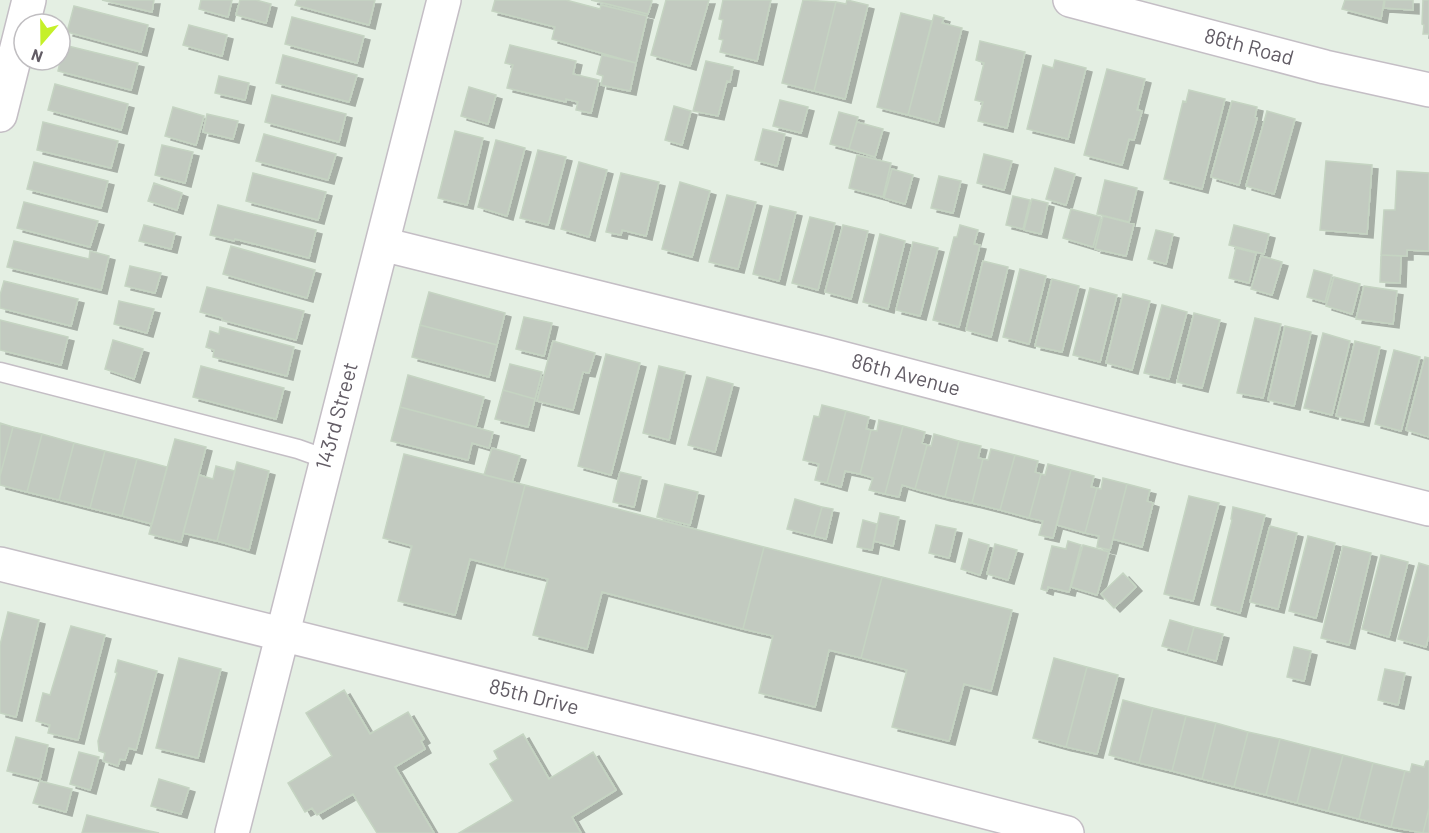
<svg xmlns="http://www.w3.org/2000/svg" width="1429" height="833" viewBox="0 0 1429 833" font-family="Barlow,sans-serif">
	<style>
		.building { fill: #c2cac0; stroke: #c5d4c2; stroke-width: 1.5; filter: url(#shadow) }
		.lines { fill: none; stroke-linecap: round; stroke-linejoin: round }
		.service-casing { stroke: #c4bec5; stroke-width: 21 }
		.minor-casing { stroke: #c4bec5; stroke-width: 36 }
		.service { stroke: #fff; stroke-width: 18 }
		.minor { stroke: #fff; stroke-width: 33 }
		.labels { text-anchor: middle; stroke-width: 6; stroke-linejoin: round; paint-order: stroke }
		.street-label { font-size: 21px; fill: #625c65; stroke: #fff }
	</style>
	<defs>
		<filter id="shadow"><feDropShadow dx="6" dy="4" stdDeviation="0" flood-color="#0004"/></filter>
	</defs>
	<rect width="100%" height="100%" fill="#e4efe3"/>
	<!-- building -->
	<path class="building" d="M 102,0 L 154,0 L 152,12 Z
		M 201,0 L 232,0 L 228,17 L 199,9 Z
		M 240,0 L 256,0 L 271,4 L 266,23 L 236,15 Z
		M 297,0 L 375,0 L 369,25 L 295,5 Z
		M 495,0 L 566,0 L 600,9 L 601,5 L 647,16 L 636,63 L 552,39 L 555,27 L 492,11 Z
		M 591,0 L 650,0 L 652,1 L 648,14 Z
		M 666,0 L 709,0 L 690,66 L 651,55 Z
		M 723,0 L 771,0 L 757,61 L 720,52 L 723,40 L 719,39 L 723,20 L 719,19 Z
		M 803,0 L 836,2 L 814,91 L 782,83 Z
		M 847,0 L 868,5 L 845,99 L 814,91 L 836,2 L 846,4 Z
		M 1345,0 L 1384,0 L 1381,19 L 1342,9 Z
		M 1385,0 L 1413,0 L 1413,10 L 1384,8 Z
		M 1423,0 L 1429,0 L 1429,34 L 1423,34 L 1424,25 L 1422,24 Z
		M 74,6 L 148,25 L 141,52 L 67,32 Z
		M 901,13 L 932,21 L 908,115 L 877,107 Z
		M 934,15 L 944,18 L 942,23 L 962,28 L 938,123 L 908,115 Z
		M 292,17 L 364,36 L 357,63 L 285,44 Z
		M 189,25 L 227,35 L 222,56 L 183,45 Z
		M 980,41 L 1025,52 L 1007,128 L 978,121 L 983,102 L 975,100 L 984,63 L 976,60 Z
		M 64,45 L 138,63 L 131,90 L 58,71 Z
		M 510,45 L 576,61 L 573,74 L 599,80 L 591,113 L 576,110 L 578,102 L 566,99 L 566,102 L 507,88 L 513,65 L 505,63 Z
		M 283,55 L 357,75 L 349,102 L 276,83 Z
		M 602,55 L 636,63 L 630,91 L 601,85 L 603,76 L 597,74 Z
		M 1055,60 L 1086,68 L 1068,139 L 1027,129 L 1043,65 L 1053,68 Z
		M 706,61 L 733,67 L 730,82 L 727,81 L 718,116 L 693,111 Z
		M 1107,69 L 1145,79 L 1137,110 L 1142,111 L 1134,140 L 1129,139 L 1122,165 L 1084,155 Z
		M 219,76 L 249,83 L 245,100 L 215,93 Z
		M 55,84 L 128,104 L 121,130 L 48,110 Z
		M 469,87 L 496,95 L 488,124 L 461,116 Z
		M 1189,90 L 1225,99 L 1202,189 L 1164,179 L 1183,101 L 1186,102 Z
		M 272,95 L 346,114 L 339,142 L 265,122 Z
		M 780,100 L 808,107 L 801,133 L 773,126 Z
		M 1232,101 L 1257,107 L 1255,117 L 1257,118 L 1239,185 L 1211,177 Z
		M 674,106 L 691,111 L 682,145 L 665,140 Z
		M 173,107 L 204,116 L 196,145 L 165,136 Z
		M 1267,111 L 1295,119 L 1274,194 L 1246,186 Z
		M 839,112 L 858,117 L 849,149 L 830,144 Z
		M 207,114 L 238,121 L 233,139 L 203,132 Z
		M 43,122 L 118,141 L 111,168 L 37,150 Z
		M 857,122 L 883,129 L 875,157 L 849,149 Z
		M 763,129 L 785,134 L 777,166 L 755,160 Z
		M 455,131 L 483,138 L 467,205 L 438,198 Z
		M 264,134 L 336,154 L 328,180 L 256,161 Z
		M 496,140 L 525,148 L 507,216 L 478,207 Z
		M 162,145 L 193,152 L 185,183 L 155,175 Z
		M 538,150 L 566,157 L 548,225 L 520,218 Z
		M 984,154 L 1012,161 L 1004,190 L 977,183 Z
		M 857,155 L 891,163 L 883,197 L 849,188 Z
		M 1326,161 L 1372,165 L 1367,234 L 1320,230 Z
		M 34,162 L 108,181 L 101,208 L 27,189 Z
		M 579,162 L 607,170 L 589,237 L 561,229 Z
		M 1055,168 L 1075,174 L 1066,205 L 1046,199 Z
		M 892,169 L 913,175 L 905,204 L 884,198 Z
		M 1397,171 L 1429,173 L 1429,251 L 1407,250 L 1407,256 L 1381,255 L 1384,210 L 1395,210 Z
		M 253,173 L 326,192 L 318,220 L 246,201 Z
		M 621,173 L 659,182 L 646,236 L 622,230 L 621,235 L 606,232 Z
		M 939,176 L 961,181 L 953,213 L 931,208 Z
		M 1105,180 L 1137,188 L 1129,222 L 1097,214 Z
		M 680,182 L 710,191 L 692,257 L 662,249 Z
		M 154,183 L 182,193 L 177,210 L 148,201 Z
		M 727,195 L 756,202 L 738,269 L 709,262 Z
		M 1013,196 L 1030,200 L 1023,229 L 1006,225 Z
		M 1032,199 L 1048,203 L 1041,234 L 1024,230 Z
		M 24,202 L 98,221 L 90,247 L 17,228 Z
		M 218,205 L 316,230 L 309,258 L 235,239 L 234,241 L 210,235 Z
		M 770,206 L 796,212 L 779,281 L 753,274 Z
		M 1071,209 L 1101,217 L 1093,247 L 1063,238 Z
		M 1103,216 L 1134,224 L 1126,256 L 1095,249 Z
		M 810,217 L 835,223 L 818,290 L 792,283 Z
		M 144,225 L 175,233 L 171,249 L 139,241 Z
		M 843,225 L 868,231 L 851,299 L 825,292 Z
		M 960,225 L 978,230 L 974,244 L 980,245 L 959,327 L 933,320 L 954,237 L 957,237 Z
		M 1234,225 L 1269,234 L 1264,254 L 1229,245 Z
		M 1156,230 L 1173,234 L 1166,264 L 1148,259 Z
		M 880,234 L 905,241 L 888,309 L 863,302 Z
		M 14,241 L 89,259 L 90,251 L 109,256 L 101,290 L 7,267 Z
		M 913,242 L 938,248 L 920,316 L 896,310 Z
		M 231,246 L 315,270 L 307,298 L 223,274 Z
		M 1236,248 L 1256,253 L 1249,283 L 1229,278 Z
		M 1381,255 L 1401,256 L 1400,283 L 1380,282 Z
		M 1261,256 L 1282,262 L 1272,295 L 1251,289 Z
		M 983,261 L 1008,267 L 991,337 L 966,330 Z
		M 130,266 L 161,273 L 155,293 L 125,286 Z
		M 1020,269 L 1046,276 L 1029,344 L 1003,337 Z
		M 1314,270 L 1332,275 L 1325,302 L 1307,297 Z
		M 1334,277 L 1360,284 L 1352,314 L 1326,306 Z
		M 1052,279 L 1079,286 L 1062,352 L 1035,346 Z
		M 4,281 L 78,299 L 71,326 L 0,308 L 0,295 Z
		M 1364,286 L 1397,291 L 1393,324 L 1356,319 Z
		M 207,287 L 304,311 L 296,340 L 222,320 L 222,318 L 200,312 Z
		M 1090,288 L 1117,295 L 1100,362 L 1073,355 Z
		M 429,292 L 505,313 L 497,345 L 420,325 Z
		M 1123,294 L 1150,301 L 1132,370 L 1106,363 Z
		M 119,301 L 154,309 L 147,333 L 114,324 Z
		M 1162,305 L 1187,312 L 1169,379 L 1144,373 Z
		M 1194,313 L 1220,320 L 1202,388 L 1177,382 Z
		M 524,317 L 552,323 L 544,356 L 516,349 Z
		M 1255,318 L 1281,324 L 1263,398 L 1237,393 Z
		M 0,320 L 68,337 L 61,365 L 0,350 Z
		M 420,325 L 497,345 L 489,377 L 412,357 Z
		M 1285,326 L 1311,332 L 1294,406 L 1268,400 Z
		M 220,327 L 294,347 L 287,376 L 213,357 L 214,350 L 206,347 L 210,331 L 219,334 Z
		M 1323,333 L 1350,341 L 1332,415 L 1304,408 Z
		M 113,340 L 143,349 L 134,379 L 105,369 Z
		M 553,341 L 595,353 L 589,373 L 583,372 L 573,410 L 537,401 Z
		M 1355,341 L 1380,347 L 1363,422 L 1336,416 Z
		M 1394,350 L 1420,357 L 1401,431 L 1375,424 Z
		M 606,354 L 640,363 L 611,475 L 578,466 Z
		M 1425,357 L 1429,358 L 1429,437 L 1406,430 Z
		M 510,364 L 542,372 L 535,399 L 503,390 Z
		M 201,366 L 284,388 L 276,419 L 193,397 Z
		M 659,366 L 685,372 L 669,440 L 643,433 Z
		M 408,375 L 484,397 L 476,427 L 400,407 Z
		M 707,377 L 733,384 L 715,452 L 688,445 Z
		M 503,390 L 535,399 L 528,427 L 495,419 Z
		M 822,405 L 846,411 L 827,483 L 815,480 L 819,464 L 803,460 L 814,416 L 819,417 Z
		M 400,407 L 493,432 L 489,448 L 472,443 L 468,460 L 391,441 Z
		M 846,411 L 869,417 L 866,429 L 871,430 L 860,474 L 845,471 L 841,487 L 827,483 Z
		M 879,420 L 903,426 L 885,494 L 869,490 L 873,478 L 860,474 L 871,430 L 877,431 Z
		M 0,423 L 13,427 L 0,476 Z
		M 903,426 L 925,432 L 922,443 L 927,445 L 915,489 L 902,485 L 899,497 L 885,494 Z
		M 13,427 L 42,434 L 27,492 L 0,485 L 0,476 Z
		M 42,434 L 74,443 L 59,500 L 27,492 Z
		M 934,434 L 959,441 L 945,497 L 915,489 L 927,445 L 931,446 Z
		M 175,439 L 206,447 L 181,542 L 149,534 Z
		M 959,441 L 981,446 L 978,458 L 983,459 L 972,503 L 945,497 Z
		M 74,443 L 105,451 L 90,508 L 59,500 Z
		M 492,448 L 520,456 L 512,482 L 484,475 Z
		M 991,449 L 1015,455 L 1000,510 L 972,503 L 983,459 L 988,460 Z
		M 105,451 L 137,459 L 122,516 L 90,508 Z
		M 404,454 L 525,485 L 504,568 L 470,559 L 455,615 L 398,601 L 412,546 L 383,538 Z
		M 1015,455 L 1038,461 L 1035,472 L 1041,474 L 1029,518 L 1000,510 Z
		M 137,459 L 167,467 L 152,524 L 122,516 Z
		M 237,462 L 269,471 L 249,550 L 217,541 Z
		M 1048,464 L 1071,470 L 1053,538 L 1039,535 L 1043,521 L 1029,518 L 1041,474 L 1045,475 Z
		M 216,466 L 235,471 L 217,541 L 183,533 L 199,475 L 213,479 Z
		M 1071,470 L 1094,476 L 1091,487 L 1097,488 L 1085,533 L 1057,525 Z
		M 620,472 L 641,477 L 634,507 L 613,502 Z
		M 1103,478 L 1127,484 L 1110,550 L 1097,547 L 1099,536 L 1085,533 L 1097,488 L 1101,489 Z
		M 665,484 L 698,492 L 690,525 L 657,517 Z
		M 1127,484 L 1150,490 L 1147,501 L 1153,503 L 1142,547 L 1113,539 Z
		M 525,485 L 764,547 L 743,629 L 602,592 L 587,649 L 533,635 L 548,579 L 504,568 Z
		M 1189,496 L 1219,503 L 1193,601 L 1164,594 Z
		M 795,499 L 822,507 L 814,536 L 787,529 Z
		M 822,507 L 833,509 L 826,539 L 814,536 Z
		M 1233,507 L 1265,515 L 1240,613 L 1211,605 L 1232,520 L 1231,519 Z
		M 880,513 L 899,517 L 893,546 L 874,541 Z
		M 863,520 L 877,524 L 872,550 L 857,547 Z
		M 936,525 L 956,529 L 949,558 L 929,553 Z
		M 1270,526 L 1297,533 L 1278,609 L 1250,602 Z
		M 1308,536 L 1335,543 L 1316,618 L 1289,611 Z
		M 969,539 L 989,545 L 980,575 L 961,569 Z
		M 1068,541 L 1081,545 L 1069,592 L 1048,587 L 1047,591 L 1041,589 L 1052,546 L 1066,549 Z
		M 995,544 L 1017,550 L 1008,580 L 987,574 Z
		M 1083,545 L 1109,552 L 1097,595 L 1071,587 Z
		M 1343,546 L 1371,553 L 1349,645 L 1321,638 Z
		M 764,547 L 882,577 L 861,658 L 829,650 L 815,707 L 759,693 L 773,636 L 743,629 Z
		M 1381,555 L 1408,562 L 1389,637 L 1362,629 Z
		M 1419,563 L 1429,566 L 1429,635 L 1426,647 L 1398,639 Z
		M 1123,573 L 1136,587 L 1114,608 L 1101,594 Z
		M 882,577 L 1012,610 L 991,691 L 964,684 L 949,741 L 892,727 L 907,670 L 861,658 Z
		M 8,612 L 39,620 L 16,717 L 0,713 L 0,645 Z
		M 1170,620 L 1194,627 L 1187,653 L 1162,646 Z
		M 71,626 L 105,635 L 78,740 L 48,733 L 50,725 L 36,721 L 43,693 L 50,695 Z
		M 1194,627 L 1223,634 L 1216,661 L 1187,653 Z
		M 1294,647 L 1311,651 L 1304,681 L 1287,677 Z
		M 179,658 L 221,669 L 198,758 L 156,748 Z
		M 1054,658 L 1087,667 L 1066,747 L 1033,738 Z
		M 118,660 L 157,671 L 136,750 L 129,748 L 125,760 L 120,759 L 118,766 L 103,761 L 105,753 L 99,751 L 98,741 L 117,673 L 115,672 Z
		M 1087,667 L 1118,675 L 1097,754 L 1066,747 Z
		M 1385,669 L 1405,673 L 1398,705 L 1378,700 Z
		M 344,690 L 370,734 L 408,712 L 424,739 L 421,741 L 425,749 L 395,767 L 434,833 L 377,833 L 353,794 L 317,815 L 312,808 L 305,812 L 288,783 L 332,756 L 306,713 Z
		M 1123,700 L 1153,708 L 1139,763 L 1109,755 Z
		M 1153,708 L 1186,716 L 1172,771 L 1139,763 Z
		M 1186,716 L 1216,723 L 1202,779 L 1172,771 Z
		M 1216,723 L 1248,732 L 1234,787 L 1202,779 Z
		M 1248,732 L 1280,739 L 1266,795 L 1234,787 Z
		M 523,734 L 549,779 L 593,752 L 616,790 L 572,817 L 581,833 L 459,833 L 513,801 L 490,764 L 498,759 L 494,751 Z
		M 16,737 L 48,745 L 40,779 L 7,771 Z
		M 1280,739 L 1311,747 L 1297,803 L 1266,795 Z
		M 1311,747 L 1343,755 L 1328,811 L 1297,803 Z
		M 79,752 L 99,757 L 90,790 L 70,784 Z
		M 1343,755 L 1373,763 L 1359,819 L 1328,811 Z
		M 1426,761 L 1429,761 L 1429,808 L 1423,833 L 1391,827 L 1405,771 L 1410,772 L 1412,764 L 1424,767 Z
		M 1373,763 L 1405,771 L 1391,827 L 1359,819 Z
		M 159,779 L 189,788 L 181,814 L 151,806 Z
		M 40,781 L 72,789 L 66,812 L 33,803 Z
		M 1429,808 L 1429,833 L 1423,833 Z
		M 87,815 L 145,830 L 159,833 L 82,833 Z"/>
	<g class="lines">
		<defs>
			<path id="service" d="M 0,372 L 298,449 L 326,459"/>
			<path id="minor" d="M 1070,0 L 1325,67 L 1429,90
				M 0,115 L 29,0
				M 382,244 L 822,353 L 1185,448 L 1429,509
				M 0,564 L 754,752 L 1067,833
				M 232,833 L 444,0"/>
		</defs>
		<!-- service casing -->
		<use href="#service" class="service-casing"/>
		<!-- minor casing -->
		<use href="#minor" class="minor-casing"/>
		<!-- service -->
		<use href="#service" class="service"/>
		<!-- minor -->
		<use href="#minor" class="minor"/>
	</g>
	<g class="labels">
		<!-- street labels -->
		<g class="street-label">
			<text transform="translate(1249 47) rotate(15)" y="7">86th Road</text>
			<text transform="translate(906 375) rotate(15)" y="7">86th Avenue</text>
			<text transform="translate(337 416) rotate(-75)" y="7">143rd Street</text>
			<text transform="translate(534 697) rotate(14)" y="7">85th Drive</text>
		</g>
	</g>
	<!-- north arrow -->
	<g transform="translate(42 42) rotate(200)"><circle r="28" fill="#ffffff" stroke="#c0bec1" stroke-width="1.5"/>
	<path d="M0-4.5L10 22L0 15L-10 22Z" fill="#c5f029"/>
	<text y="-9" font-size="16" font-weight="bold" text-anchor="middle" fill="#625c65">N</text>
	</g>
</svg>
